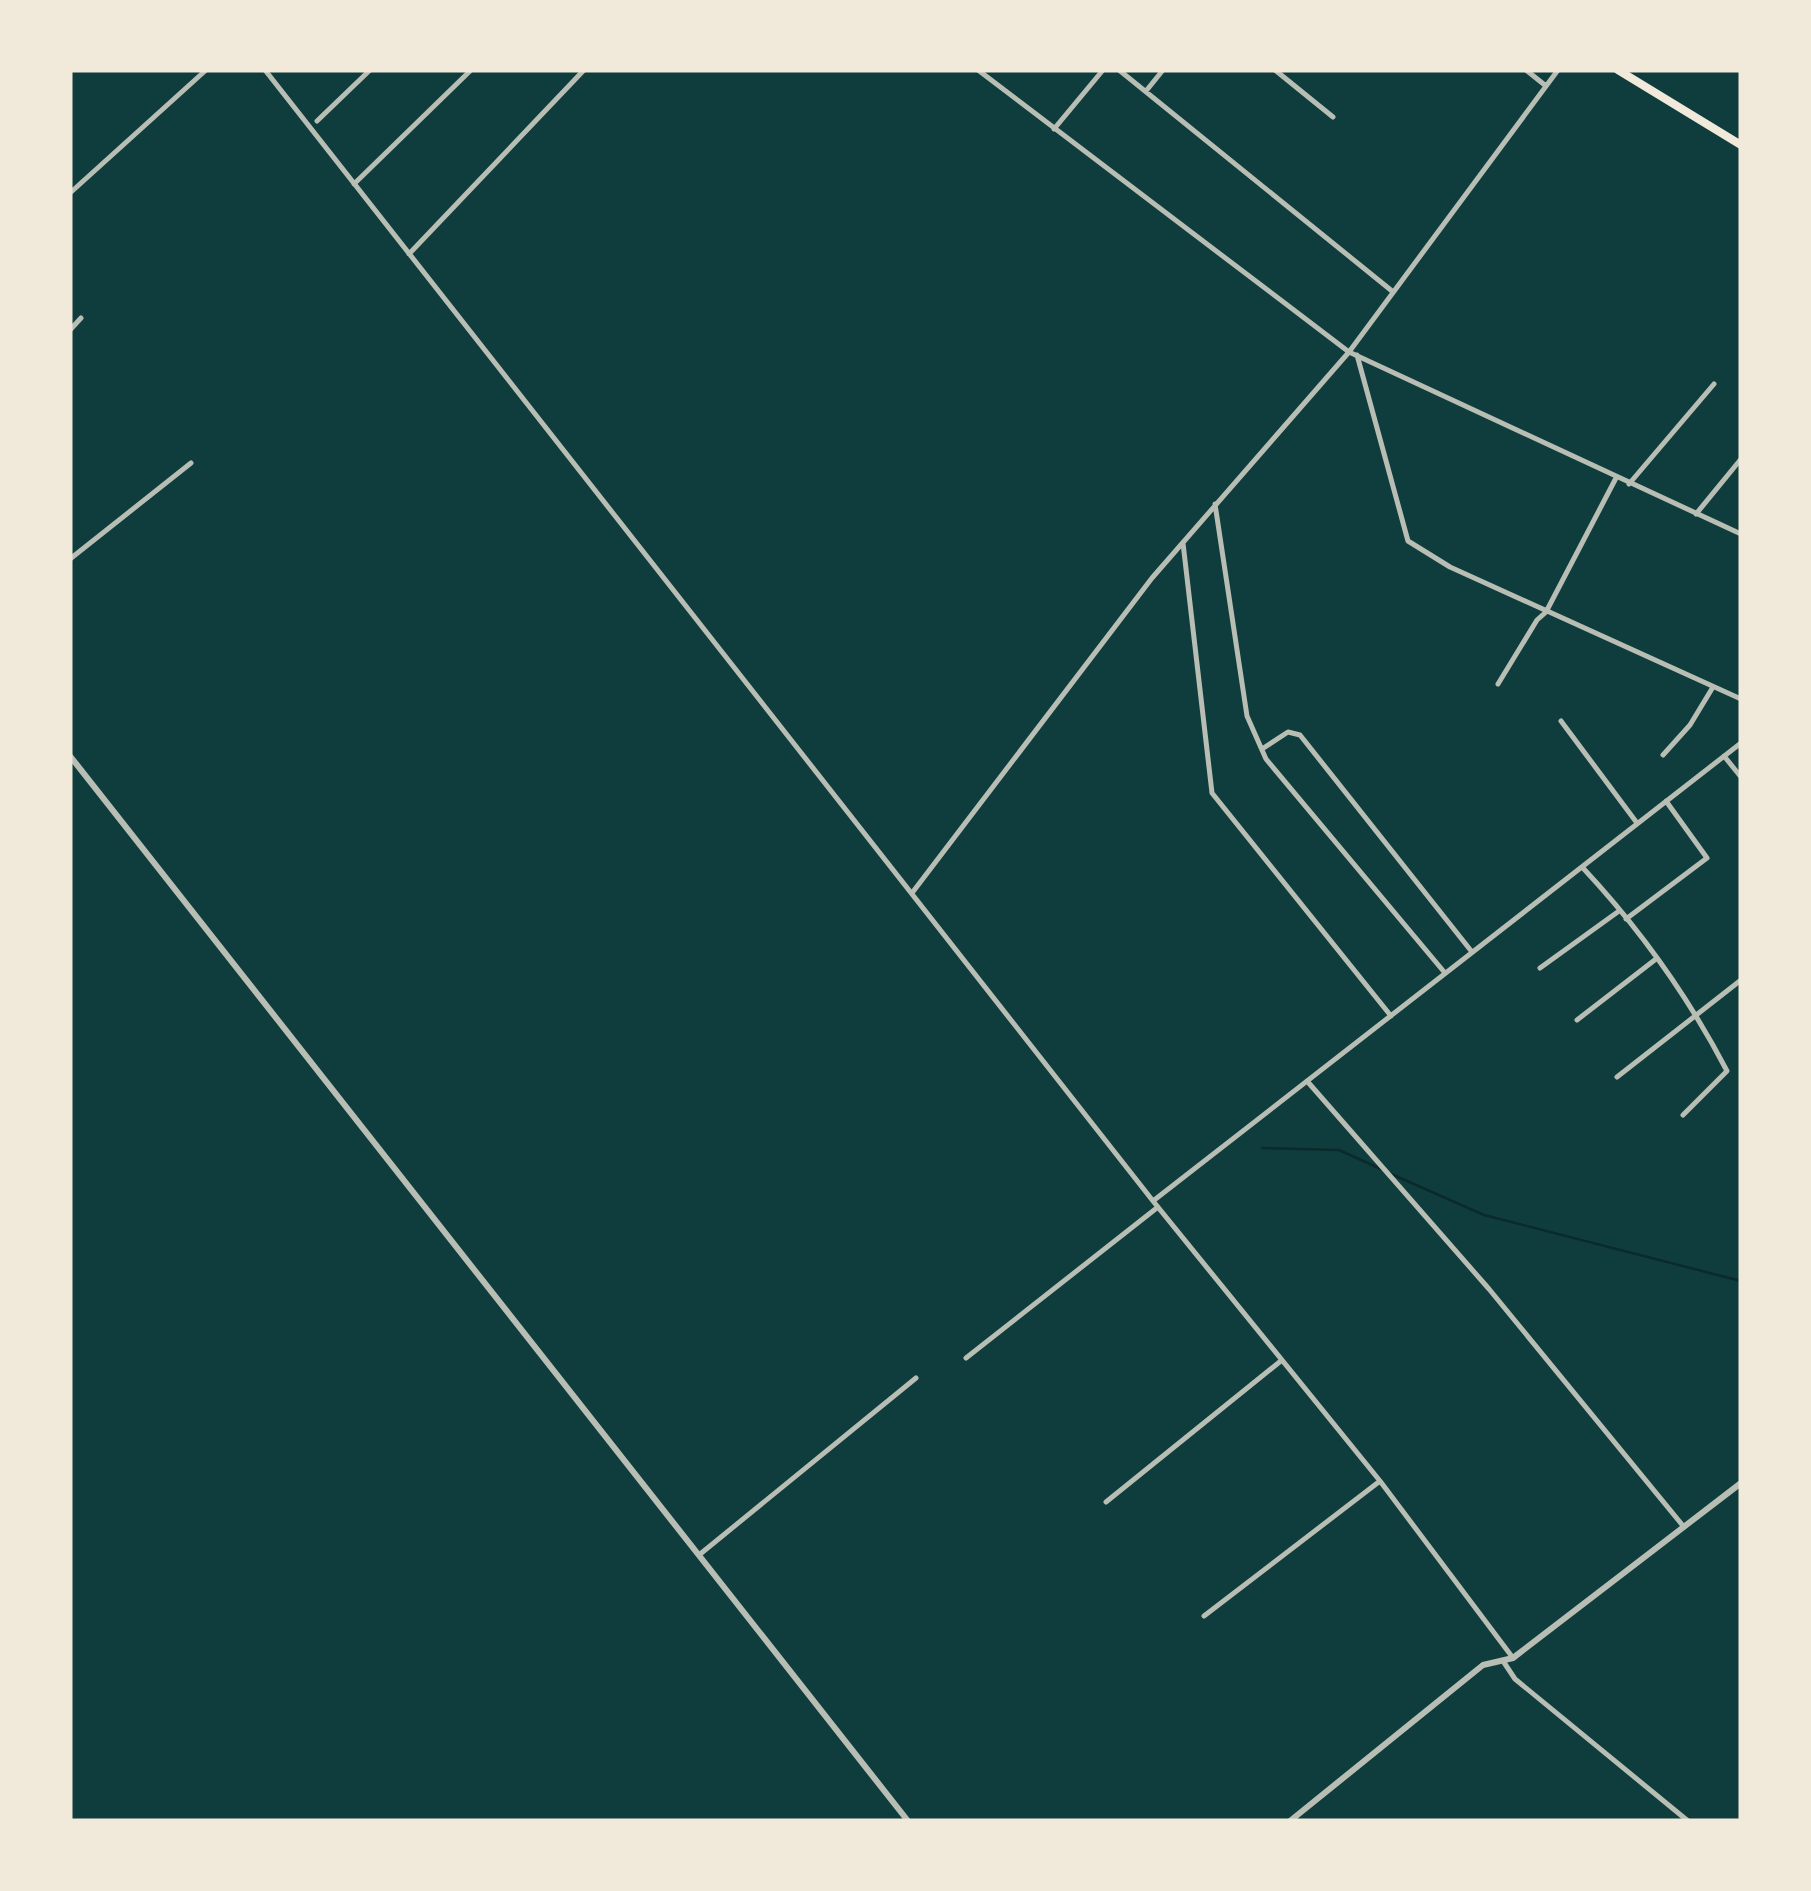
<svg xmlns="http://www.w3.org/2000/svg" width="1811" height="1891" viewBox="0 0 1811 1891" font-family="'Source Sans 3',sans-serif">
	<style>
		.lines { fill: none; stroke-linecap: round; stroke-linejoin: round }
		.stream { stroke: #0a2a2b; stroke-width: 2.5 }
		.minor { stroke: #b8beb3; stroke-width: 5 }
		.tertiary { stroke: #b8beb3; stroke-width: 6 }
		.primary { stroke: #f1e9da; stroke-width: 8 }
	</style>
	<rect width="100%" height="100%" fill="#0f3d3e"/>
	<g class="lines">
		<!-- stream -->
		<path class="stream" d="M 1262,1148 L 1339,1150 L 1381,1169
			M 1389,1173 L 1484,1215 L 1741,1281"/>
		<!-- minor -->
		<path class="minor" d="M 265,70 L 1153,1201 L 1380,1481 L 1513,1658
			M 978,70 L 1349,352 L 1741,534
			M 1119,70 L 1392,291
			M 1275,70 L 1333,117
			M 1526,70 L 1546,86
			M 1146,91 L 1163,70
			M 317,121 L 370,70
			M 1054,129 L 1103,70
			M 354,184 L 471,70
			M 70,193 L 206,70
			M 409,254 L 584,70
			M 70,330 L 81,318
			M 1357,355 L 1408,541 L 1450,567 L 1741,699
			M 1629,484 L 1714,384
			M 1215,504 L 1247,716 L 1266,759 L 1445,973
			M 1696,514 L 1741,459
			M 1183,543 L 1212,793 L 1391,1016
			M 70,559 L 191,463
			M 1498,684 L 1537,620 L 1546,612 L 1616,478
			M 1561,721 L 1637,823
			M 1262,749 L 1288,732 L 1300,735 L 1472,952
			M 1663,755 L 1690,725 L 1713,687
			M 1724,756 L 1741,777
			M 1583,868 C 1639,928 1689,998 1727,1071 L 1683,1115
			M 912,893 L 1152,578 L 1349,352 L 1558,70
			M 1626,919 L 1707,858 L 1666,801
			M 1540,968 L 1619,911
			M 1577,1020 L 1656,959
			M 1617,1077 L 1741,980
			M 1307,1081 L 1489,1289 L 1684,1527
			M 1153,1201 L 1741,743
			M 966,1358 L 1158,1207
			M 1106,1502 L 1282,1360
			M 699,1555 L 916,1378
			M 1204,1616 L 1380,1481
			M 1503,1661 L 1515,1679 L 1688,1821"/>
		<!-- tertiary -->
		<path class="tertiary" d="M 70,756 L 908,1821
			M 1290,1821 L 1483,1665 L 1513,1658 L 1741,1483"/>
		<!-- primary -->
		<path class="primary" d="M 1618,70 L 1741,145"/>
	</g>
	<!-- border -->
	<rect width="1811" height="1891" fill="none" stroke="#f1e9da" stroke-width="145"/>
</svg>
